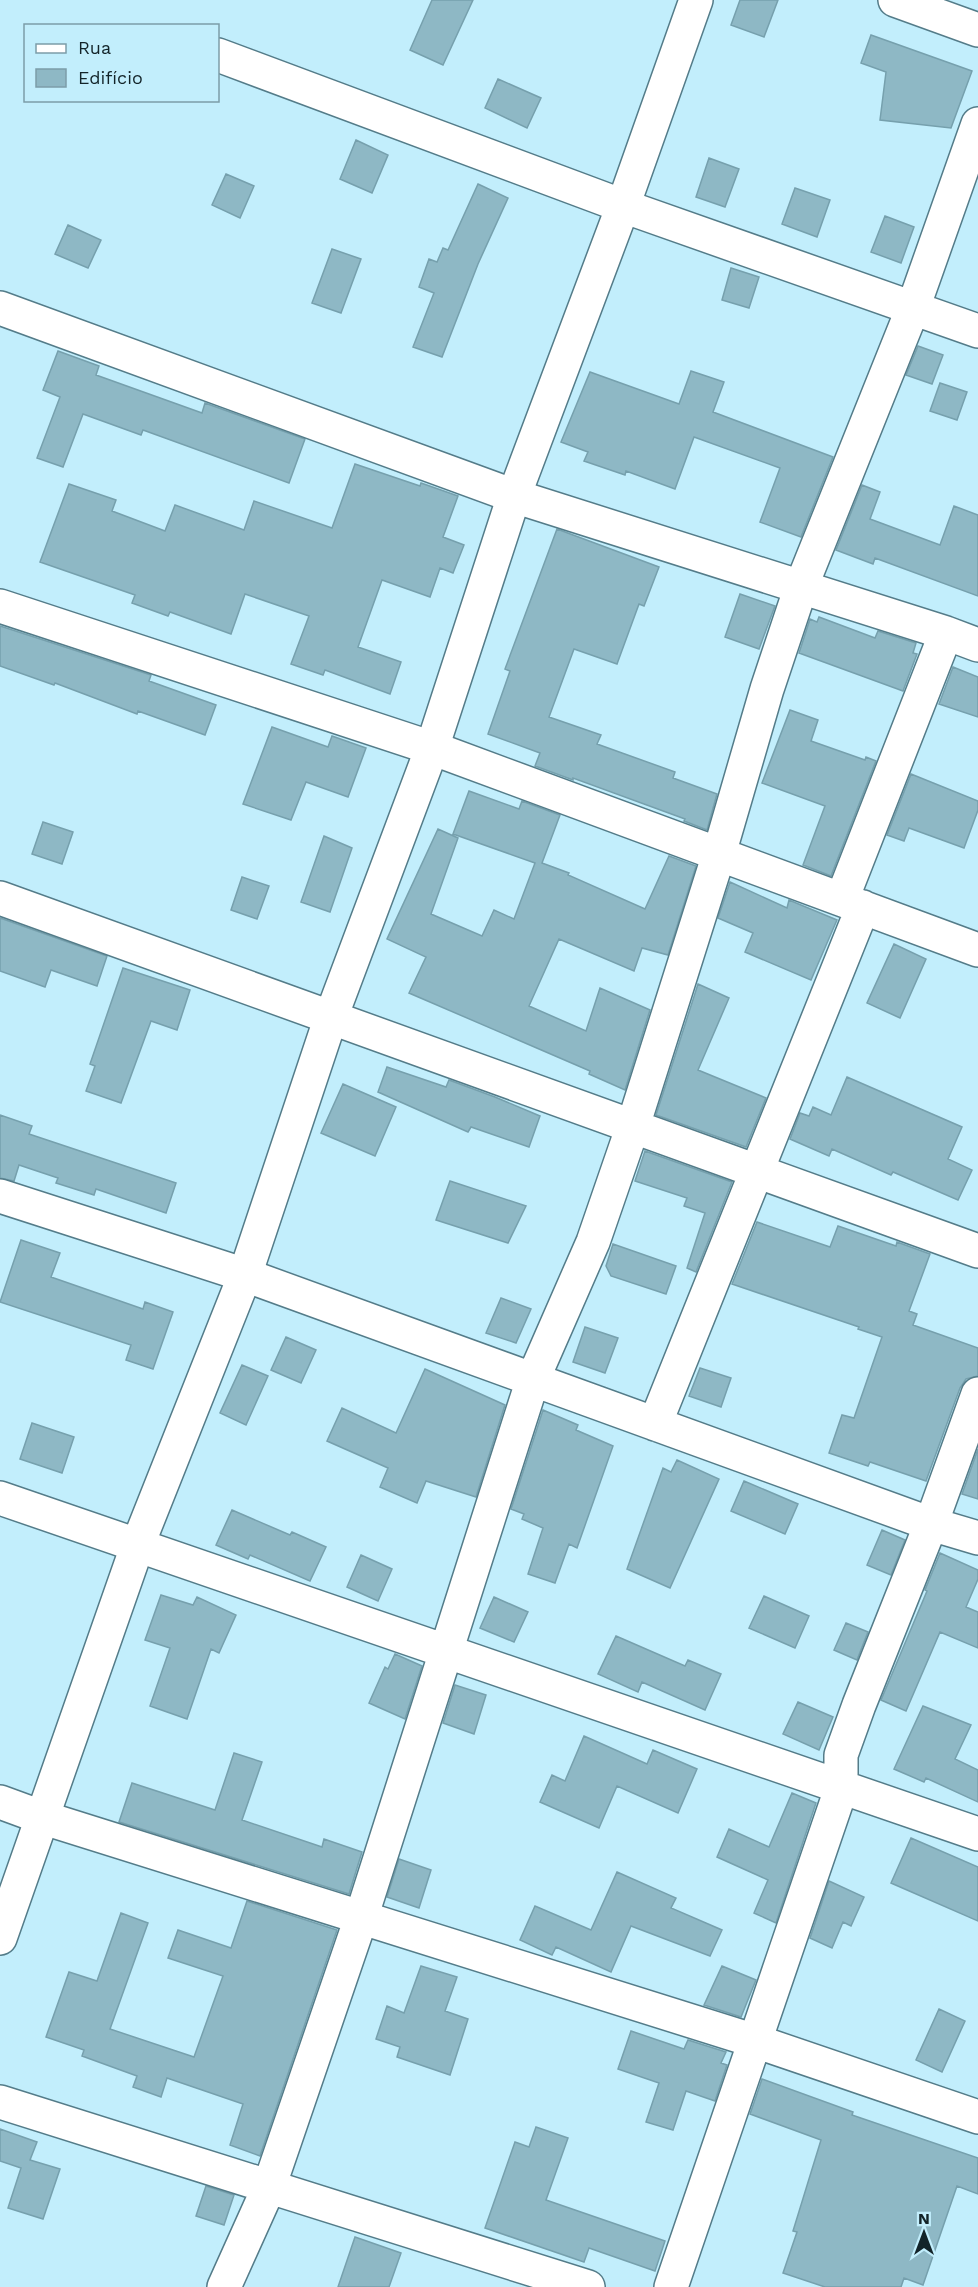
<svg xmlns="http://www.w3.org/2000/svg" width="978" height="2287" viewBox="0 0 978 2287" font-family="'Work Sans',sans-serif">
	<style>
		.building { fill: #8eb8c5; stroke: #76a0ad; stroke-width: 1.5 }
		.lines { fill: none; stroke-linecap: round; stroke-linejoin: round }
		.street-casing { stroke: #547c89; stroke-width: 36 }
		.secondary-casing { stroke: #547c89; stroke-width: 36 }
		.street { stroke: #fff; stroke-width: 33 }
		.secondary { stroke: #fff; stroke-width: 33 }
	</style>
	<rect width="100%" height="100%" fill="#c2eefc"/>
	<!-- building -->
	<path class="building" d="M 432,0 L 473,0 L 443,65 L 410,50 Z
		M 740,0 L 778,0 L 764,37 L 731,25 Z
		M 871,35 L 972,71 L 951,128 L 880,120 L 886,72 L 861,63 Z
		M 498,79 L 541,98 L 527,128 L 485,108 Z
		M 356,140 L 388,155 L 372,193 L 340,179 Z
		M 709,158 L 739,169 L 725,207 L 696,197 Z
		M 226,174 L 254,186 L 240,218 L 212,205 Z
		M 478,184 L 508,198 L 478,264 L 442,357 L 413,347 L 434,293 L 419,287 L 429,259 L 437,262 L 443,248 L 448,250 Z
		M 795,188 L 830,200 L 817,237 L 782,224 Z
		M 885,216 L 914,227 L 901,263 L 871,252 Z
		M 68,225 L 101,240 L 88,268 L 55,254 Z
		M 332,249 L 361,259 L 341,313 L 312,303 Z
		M 731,268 L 759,277 L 749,308 L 722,300 Z
		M 918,346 L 943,355 L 932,384 L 906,375 Z
		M 58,351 L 99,366 L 96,375 L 202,413 L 205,403 L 305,439 L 289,483 L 143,430 L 141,435 L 83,414 L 63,467 L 37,458 L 60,397 L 43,390 Z
		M 691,371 L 724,382 L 713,412 L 833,457 L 801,537 L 760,522 L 780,468 L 694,437 L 675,489 L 626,471 L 625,475 L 584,461 L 588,452 L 561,442 L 590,372 L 679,404 Z
		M 940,383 L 967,392 L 957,420 L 930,411 Z
		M 355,464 L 420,486 L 421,483 L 458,496 L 443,537 L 464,545 L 453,573 L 440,568 L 430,597 L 382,580 L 358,647 L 401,662 L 390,694 L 325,670 L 323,675 L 291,664 L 309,616 L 245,594 L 231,634 L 170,612 L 168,616 L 132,603 L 135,595 L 40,562 L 69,484 L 116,500 L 112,511 L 165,531 L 175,505 L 244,530 L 254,501 L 332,528 Z
		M 862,485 L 880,492 L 870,519 L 940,545 L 954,506 L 978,515 L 978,596 L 875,558 L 873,564 L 836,550 Z
		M 557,529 L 659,567 L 644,606 L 639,604 L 617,664 L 574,649 L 549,717 L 601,735 L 597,744 L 675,772 L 673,778 L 717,794 L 707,830 L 684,821 L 685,819 L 573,778 L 573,780 L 535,766 L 540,753 L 488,734 L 510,671 L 505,669 Z
		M 740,594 L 775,606 L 759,649 L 725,637 Z
		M 819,617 L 875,638 L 878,631 L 916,643 L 913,653 L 917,654 L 903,691 L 799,653 L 810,619 L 817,622 Z
		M 0,626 L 151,675 L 149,681 L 216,705 L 205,735 L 138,711 L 137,714 L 55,683 L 54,685 L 0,666 Z
		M 953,667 L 978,677 L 978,717 L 939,704 Z
		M 790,710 L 818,720 L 811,741 L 865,760 L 866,757 L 876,761 L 831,876 L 803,865 L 825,806 L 762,783 Z
		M 272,727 L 328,747 L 332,736 L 366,748 L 348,797 L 306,782 L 291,820 L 243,804 Z
		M 911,774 L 978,801 L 978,810 L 964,848 L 909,828 L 904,841 L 887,835 Z
		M 469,791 L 519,809 L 522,801 L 560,815 L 542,863 L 569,873 L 568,875 L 645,909 L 669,856 L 696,866 L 668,955 L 642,948 L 634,971 L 559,939 L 529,1006 L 586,1031 L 600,988 L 650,1010 L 625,1090 L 589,1074 L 590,1071 L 409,993 L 426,957 L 387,939 L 438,829 L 458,838 L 431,914 L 482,936 L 494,910 L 514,919 L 535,863 L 453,834 Z
		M 43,822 L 73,832 L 62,864 L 32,854 Z
		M 324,836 L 352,848 L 330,912 L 301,902 Z
		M 242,877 L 269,886 L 257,919 L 231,910 Z
		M 730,882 L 787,908 L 789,900 L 837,920 L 811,980 L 745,952 L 753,933 L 718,918 Z
		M 0,918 L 107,956 L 97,986 L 51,970 L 45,987 L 0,971 Z
		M 894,944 L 926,959 L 900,1018 L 867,1003 Z
		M 123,968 L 190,990 L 177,1030 L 151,1021 L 121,1103 L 86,1091 L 95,1066 L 90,1064 Z
		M 698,984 L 729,998 L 698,1070 L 766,1098 L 746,1147 L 656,1115 Z
		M 387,1067 L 446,1087 L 449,1080 L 495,1097 L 540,1116 L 529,1147 L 471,1127 L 468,1132 L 378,1092 Z
		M 847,1077 L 962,1127 L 948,1159 L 972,1170 L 958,1200 L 893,1172 L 891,1175 L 832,1149 L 829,1156 L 790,1139 L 800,1113 L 809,1116 L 813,1107 L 831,1115 Z
		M 343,1084 L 396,1107 L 375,1156 L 321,1133 Z
		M 0,1115 L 32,1126 L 29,1134 L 176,1183 L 166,1213 L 96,1189 L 94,1195 L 56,1183 L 58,1178 L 19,1165 L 14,1181 L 0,1178 Z
		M 645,1151 L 732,1182 L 696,1272 L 687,1268 L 705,1213 L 684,1206 L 687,1198 L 635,1181 Z
		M 450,1181 L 526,1206 L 508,1243 L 436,1220 Z
		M 757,1222 L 830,1247 L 838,1226 L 896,1246 L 897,1242 L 930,1254 L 909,1311 L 917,1314 L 913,1325 L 978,1348 L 978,1376 L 966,1379 L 960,1388 L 926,1481 L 870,1462 L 868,1466 L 829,1453 L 842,1415 L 854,1418 L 882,1337 L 858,1329 L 859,1327 L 732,1284 Z
		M 21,1240 L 60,1253 L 51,1277 L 143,1309 L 145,1302 L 173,1312 L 153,1369 L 126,1360 L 131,1345 L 0,1302 Z
		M 613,1244 L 676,1266 L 666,1294 L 611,1276 L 606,1266 Z
		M 501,1298 L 531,1309 L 516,1343 L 486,1333 Z
		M 585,1327 L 618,1338 L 605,1373 L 573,1362 Z
		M 286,1337 L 316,1350 L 301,1383 L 271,1370 Z
		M 242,1365 L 268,1376 L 246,1425 L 220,1413 Z
		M 700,1368 L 731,1378 L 721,1407 L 689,1396 Z
		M 425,1369 L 505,1405 L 476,1497 L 426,1481 L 417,1503 L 380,1487 L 388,1468 L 327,1441 L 342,1408 L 396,1433 Z
		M 543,1410 L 578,1425 L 576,1430 L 613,1446 L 577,1548 L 569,1544 L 555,1583 L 528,1574 L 543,1528 L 522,1519 L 524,1514 L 511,1509 Z
		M 32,1423 L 74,1437 L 62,1473 L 20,1459 Z
		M 978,1449 L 978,1499 L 962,1494 Z
		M 677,1460 L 719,1479 L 670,1588 L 627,1569 L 663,1468 L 671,1472 Z
		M 744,1481 L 798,1504 L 785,1534 L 731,1511 Z
		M 232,1510 L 290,1535 L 292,1532 L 326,1547 L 310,1581 L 250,1555 L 248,1559 L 216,1545 Z
		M 882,1530 L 905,1540 L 891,1575 L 867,1565 Z
		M 940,1553 L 978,1570 L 978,1579 L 966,1607 L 978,1612 L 978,1648 L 940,1632 L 906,1711 L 881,1700 L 927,1591 L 925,1590 Z
		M 361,1555 L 392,1569 L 378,1601 L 347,1587 Z
		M 161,1595 L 193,1605 L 197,1597 L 236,1615 L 219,1653 L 211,1649 L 187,1719 L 150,1706 L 170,1648 L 145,1640 Z
		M 764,1596 L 809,1616 L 795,1648 L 749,1628 Z
		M 494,1597 L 528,1612 L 514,1642 L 480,1628 Z
		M 846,1623 L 868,1632 L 857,1660 L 834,1650 Z
		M 616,1636 L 685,1666 L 688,1660 L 721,1674 L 705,1710 L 642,1682 L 638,1692 L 598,1674 Z
		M 395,1654 L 422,1666 L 405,1719 L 369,1703 L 385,1667 L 388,1669 Z
		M 455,1685 L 486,1695 L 474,1734 L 443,1723 Z
		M 798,1702 L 833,1717 L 819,1750 L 783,1734 Z
		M 923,1706 L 971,1725 L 955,1759 L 978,1770 L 978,1802 L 926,1778 L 924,1782 L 894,1769 Z
		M 584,1736 L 647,1764 L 653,1750 L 697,1769 L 678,1813 L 617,1786 L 599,1828 L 540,1802 L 552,1775 L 565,1781 Z
		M 234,1753 L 262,1762 L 242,1820 L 322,1847 L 324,1839 L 362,1852 L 349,1894 L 119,1822 L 132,1783 L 215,1810 Z
		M 792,1793 L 816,1803 L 776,1923 L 754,1913 L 768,1880 L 717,1857 L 729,1829 L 769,1847 Z
		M 911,1838 L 978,1867 L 978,1921 L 891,1883 Z
		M 399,1859 L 431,1870 L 419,1908 L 387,1897 Z
		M 617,1872 L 676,1898 L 671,1908 L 722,1930 L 710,1956 L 631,1926 L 611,1972 L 556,1947 L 552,1955 L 520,1940 L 535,1906 L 591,1930 Z
		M 829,1881 L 864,1897 L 851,1926 L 843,1922 L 832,1948 L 810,1938 Z
		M 247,1901 L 337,1930 L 260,2156 L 230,2145 L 243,2104 L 167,2078 L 161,2097 L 133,2087 L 137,2076 L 82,2056 L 84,2050 L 46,2037 L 69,1972 L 97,1981 L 121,1913 L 148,1923 L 110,2029 L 194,2057 L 223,1976 L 168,1958 L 178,1930 L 231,1948 Z
		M 421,1966 L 457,1977 L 445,2011 L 468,2019 L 450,2075 L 397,2057 L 400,2047 L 376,2039 L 387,2006 L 404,2013 Z
		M 722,1966 L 756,1980 L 741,2017 L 704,2005 Z
		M 939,2009 L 965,2021 L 942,2072 L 916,2060 Z
		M 631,2031 L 684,2049 L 688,2040 L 726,2052 L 721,2063 L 727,2065 L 715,2101 L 686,2091 L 673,2130 L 646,2122 L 659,2083 L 618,2069 Z
		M 762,2079 L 853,2112 L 852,2115 L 978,2158 L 978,2194 L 957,2186 L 923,2285 L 904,2278 L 901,2287 L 825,2287 L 783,2273 L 797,2232 L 793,2231 L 821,2140 L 750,2114 Z
		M 536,2127 L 568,2138 L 546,2200 L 665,2241 L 655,2271 L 589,2248 L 584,2262 L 485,2228 L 515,2142 L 529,2147 Z
		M 0,2129 L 37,2142 L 30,2160 L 60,2169 L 43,2219 L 8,2208 L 21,2168 L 0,2161 Z
		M 206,2186 L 234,2195 L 224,2225 L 196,2216 Z
		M 355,2237 L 401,2253 L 389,2287 L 338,2287 Z"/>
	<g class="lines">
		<defs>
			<path id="street" d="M 895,0 L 978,30
				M 218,55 L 623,206 L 978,331
				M 0,308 L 514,496 L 946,633 L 978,645
				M 0,606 L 432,748 L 978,950
				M 0,898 L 978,1251
				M 842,899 L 946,633
				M 0,1196 L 245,1275 L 931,1524 L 978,1538
				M 655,1424 L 863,907
				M 0,1498 L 978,1834
				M 0,1802 L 41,1817 L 755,2041 L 978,2117
				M 0,2102 L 588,2287
				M 224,2287 L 269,2187 L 361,1918 L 533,1379 L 593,1242 L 633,1126 L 719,854 L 767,689 L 801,587 L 913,308 L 978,124
				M 671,2287 L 841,1789 L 841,1755 L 859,1705 L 931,1524 L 978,1394"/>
			<path id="secondary" d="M 0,1938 L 138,1544 L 245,1275 L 331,1017 L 432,748 L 514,496 L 623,206 L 696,0"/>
		</defs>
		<!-- street casing -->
		<use href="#street" class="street-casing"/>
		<!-- secondary casing -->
		<use href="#secondary" class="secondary-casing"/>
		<!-- street -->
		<use href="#street" class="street"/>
		<!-- secondary -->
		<use href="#secondary" class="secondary"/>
	</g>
	<!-- legend -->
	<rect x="24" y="24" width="195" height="78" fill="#c2eefc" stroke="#7c9da8" stroke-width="1.5"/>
	<rect x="36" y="44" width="30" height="9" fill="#ffffff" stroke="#7c9da8" stroke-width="1.5"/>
	<text x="78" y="54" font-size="18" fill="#132429">Rua</text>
	<rect x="36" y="69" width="30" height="18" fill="#8eb8c5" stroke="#7c9da8" stroke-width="1.5"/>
	<text x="78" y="84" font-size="18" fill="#132429">Edifício</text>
	<!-- north arrow -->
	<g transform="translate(924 2233)" stroke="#c2eefc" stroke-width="4.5" paint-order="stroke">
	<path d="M0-4.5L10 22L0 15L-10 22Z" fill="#132429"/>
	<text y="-9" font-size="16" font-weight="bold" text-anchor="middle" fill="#132429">N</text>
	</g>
</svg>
